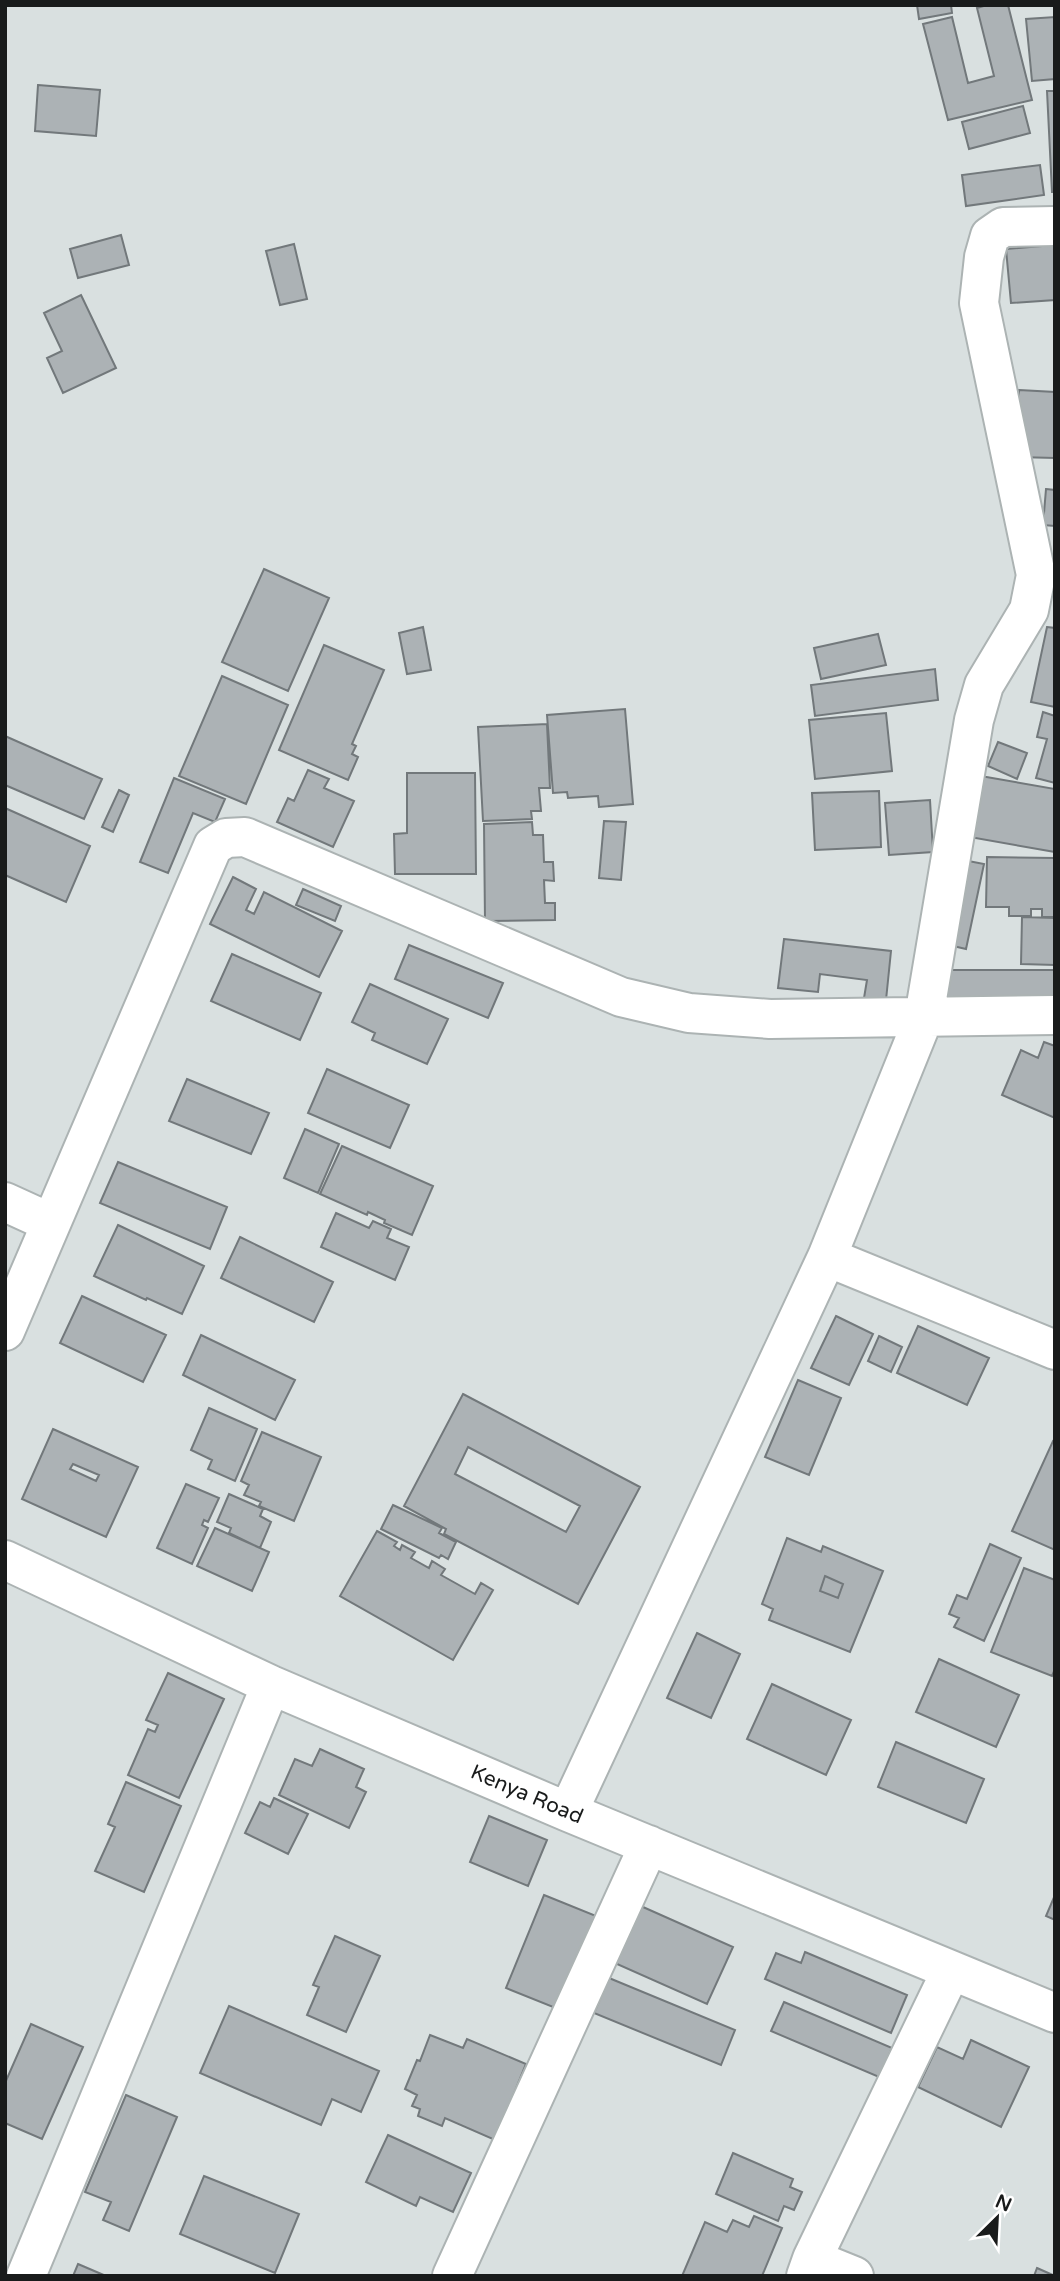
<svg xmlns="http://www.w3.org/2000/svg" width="1060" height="2281" viewBox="0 0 1060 2281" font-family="'Varela Round',sans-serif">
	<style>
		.building { fill: #acb2b5; stroke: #72787b; stroke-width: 2; fill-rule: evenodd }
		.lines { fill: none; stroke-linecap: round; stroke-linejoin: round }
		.minor-casing { stroke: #acb3b3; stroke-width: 42 }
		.minor { stroke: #fff; stroke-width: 38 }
		.labels { text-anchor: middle; stroke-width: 5; stroke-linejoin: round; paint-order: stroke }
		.street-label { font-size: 21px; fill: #191b1b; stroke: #fff }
	</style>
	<rect width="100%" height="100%" fill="#d9e0e0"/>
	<!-- building -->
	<path class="building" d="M 917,5 L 951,5 L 952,13 L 919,19 Z
		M 987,5 L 1008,5 L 1032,100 L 948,120 L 923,24 L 952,17 L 968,83 L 994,76 L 977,8 Z
		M 1055,17 L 1055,79 L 1032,81 L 1026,19 Z
		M 38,85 L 100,90 L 96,136 L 35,131 Z
		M 1047,91 L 1055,91 L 1055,192 L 1052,192 Z
		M 1023,106 L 1030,133 L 969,149 L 962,122 Z
		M 1040,165 L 1044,195 L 966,206 L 962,175 Z
		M 121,235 L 129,265 L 78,278 L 70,249 Z
		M 294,244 L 307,299 L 280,305 L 266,251 Z
		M 1054,245 L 1055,300 L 1011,303 L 1006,249 Z
		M 81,295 L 116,368 L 63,393 L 47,358 L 62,351 L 44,313 Z
		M 1019,390 L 1055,392 L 1055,458 L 1017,457 Z
		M 1046,489 L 1055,490 L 1055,526 L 1043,525 Z
		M 264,569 L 329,598 L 288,691 L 222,662 Z
		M 423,627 L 431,670 L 407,674 L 399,633 Z
		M 1047,627 L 1055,628 L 1055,707 L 1031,702 Z
		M 878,634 L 886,665 L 821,679 L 814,648 Z
		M 324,645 L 384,670 L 352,744 L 356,746 L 352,754 L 358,757 L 348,780 L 279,750 Z
		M 935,669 L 938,700 L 815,716 L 811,685 Z
		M 222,676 L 288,705 L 246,804 L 179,776 Z
		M 625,709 L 633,804 L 599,807 L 598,796 L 568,798 L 567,792 L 553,793 L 547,715 Z
		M 1043,712 L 1055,716 L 1055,783 L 1036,778 L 1047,739 L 1037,737 Z
		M 886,713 L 892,771 L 815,779 L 809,720 Z
		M 547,724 L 550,788 L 539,788 L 541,811 L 531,811 L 532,819 L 483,821 L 478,727 Z
		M 5,736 L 102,779 L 84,819 L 5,785 Z
		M 998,742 L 1027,753 L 1017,779 L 988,766 Z
		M 308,770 L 329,779 L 324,788 L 354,801 L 333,847 L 277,822 L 288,798 L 294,801 Z
		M 407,773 L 475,773 L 476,874 L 395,874 L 394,834 L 407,833 Z
		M 975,775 L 1055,789 L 1055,852 L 964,836 Z
		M 174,778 L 225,799 L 215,822 L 193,813 L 168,873 L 140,862 Z
		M 119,790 L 129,795 L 113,832 L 102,827 Z
		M 879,791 L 881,847 L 815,850 L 812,793 Z
		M 930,800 L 933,852 L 889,855 L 885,803 Z
		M 5,808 L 90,846 L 66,902 L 5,875 Z
		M 604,821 L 626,822 L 621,880 L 599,878 Z
		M 532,822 L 533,835 L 543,835 L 544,862 L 553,862 L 554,881 L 544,880 L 545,903 L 555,903 L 555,920 L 485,921 L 484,824 Z
		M 987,857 L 1055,858 L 1055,917 L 1042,917 L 1042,909 L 1031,909 L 1031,916 L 1009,916 L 1009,907 L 986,907 Z
		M 958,859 L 984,864 L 966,949 L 940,943 Z
		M 233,877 L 256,889 L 246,910 L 254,914 L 264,892 L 342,931 L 319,977 L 210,924 Z
		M 303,889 L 341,906 L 335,921 L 296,905 Z
		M 1022,917 L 1055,918 L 1055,965 L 1021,964 Z
		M 784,939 L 891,951 L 886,1000 L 864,998 L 867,980 L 820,974 L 818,992 L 778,988 Z
		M 409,945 L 503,983 L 488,1018 L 395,979 Z
		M 232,954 L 321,993 L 300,1040 L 211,1001 Z
		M 945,970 L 1055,970 L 1055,997 L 945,997 Z
		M 370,984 L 448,1019 L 427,1064 L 372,1040 L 375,1033 L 352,1022 Z
		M 1044,1042 L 1055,1046 L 1055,1118 L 1002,1095 L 1021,1050 L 1038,1058 Z
		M 327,1069 L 409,1105 L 390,1148 L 308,1113 Z
		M 187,1079 L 269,1113 L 251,1154 L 169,1121 Z
		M 305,1129 L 339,1144 L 318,1193 L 284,1178 Z
		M 342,1146 L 433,1186 L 412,1235 L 384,1223 L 385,1220 L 368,1212 L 367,1215 L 320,1194 Z
		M 118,1162 L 227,1207 L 210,1249 L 100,1203 Z
		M 336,1213 L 369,1228 L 373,1221 L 391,1229 L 387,1238 L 409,1247 L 395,1280 L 321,1247 Z
		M 118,1225 L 204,1266 L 182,1314 L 147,1298 L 146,1300 L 94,1276 Z
		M 240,1237 L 333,1282 L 314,1322 L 221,1278 Z
		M 82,1296 L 166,1335 L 143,1382 L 60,1343 Z
		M 836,1316 L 873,1334 L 849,1385 L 811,1368 Z
		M 918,1326 L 989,1358 L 967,1405 L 897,1373 Z
		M 201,1335 L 295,1380 L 275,1420 L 183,1375 Z
		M 879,1336 L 902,1347 L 891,1372 L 868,1361 Z
		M 798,1380 L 841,1398 L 809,1475 L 765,1457 Z
		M 463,1394 L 640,1487 L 578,1604 L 444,1534 L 446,1529 L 404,1506 ZM 468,1447 L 580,1506 L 566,1532 L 455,1474 Z
		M 209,1408 L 257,1429 L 235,1481 L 208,1469 L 212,1460 L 191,1450 Z
		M 53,1429 L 138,1467 L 106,1537 L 22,1499 ZM 73,1464 L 99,1475 L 96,1481 L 70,1469 Z
		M 262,1432 L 321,1457 L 294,1521 L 259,1506 L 261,1502 L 244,1495 L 249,1485 L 241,1481 Z
		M 1053,1441 L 1055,1442 L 1055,1550 L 1012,1531 Z
		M 186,1484 L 219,1498 L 208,1522 L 204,1520 L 202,1525 L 208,1528 L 192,1564 L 157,1548 Z
		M 229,1494 L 263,1509 L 260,1516 L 271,1522 L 260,1548 L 229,1533 L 231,1528 L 217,1522 Z
		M 393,1505 L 442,1528 L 439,1533 L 456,1542 L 448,1559 L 441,1555 L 439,1558 L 381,1529 Z
		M 215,1528 L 269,1552 L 252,1591 L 197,1566 Z
		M 377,1531 L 397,1542 L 394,1546 L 400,1550 L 402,1545 L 415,1552 L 411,1558 L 429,1568 L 432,1561 L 445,1569 L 441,1575 L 475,1594 L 481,1583 L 493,1590 L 453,1660 L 340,1596 Z
		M 787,1538 L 821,1552 L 823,1546 L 883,1571 L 850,1652 L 769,1620 L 773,1609 L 762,1604 ZM 825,1576 L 843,1584 L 838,1598 L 820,1591 Z
		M 990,1544 L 1021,1558 L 984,1641 L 954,1627 L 959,1618 L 949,1614 L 957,1595 L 967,1599 Z
		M 1024,1568 L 1055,1580 L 1055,1669 L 1052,1676 L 991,1652 Z
		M 825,1576 L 843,1584 L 838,1598 L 820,1591 Z
		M 697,1633 L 740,1654 L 711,1718 L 667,1698 Z
		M 939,1659 L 1019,1695 L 996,1747 L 916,1712 Z
		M 168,1673 L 224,1699 L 179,1798 L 128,1775 L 148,1729 L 155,1732 L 158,1725 L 146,1720 Z
		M 772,1684 L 851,1720 L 826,1775 L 747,1739 Z
		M 896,1742 L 984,1779 L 966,1823 L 878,1787 Z
		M 320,1749 L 364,1769 L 356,1787 L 366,1792 L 349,1828 L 279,1795 L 295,1759 L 312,1766 Z
		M 126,1782 L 181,1806 L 144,1892 L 95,1871 L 115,1827 L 108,1824 Z
		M 274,1798 L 308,1814 L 288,1854 L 245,1833 L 260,1802 L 270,1807 Z
		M 489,1816 L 547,1840 L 528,1886 L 470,1862 Z
		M 544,1895 L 601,1918 L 563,2011 L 506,1988 Z
		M 1055,1895 L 1055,1920 L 1046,1916 Z
		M 634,1903 L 733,1947 L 707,2004 L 608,1960 Z
		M 335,1936 L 380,1956 L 346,2032 L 307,2015 L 319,1987 L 313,1985 Z
		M 805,1952 L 907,1995 L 891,2033 L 765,1979 L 776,1953 L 801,1963 Z
		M 609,1978 L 735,2030 L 721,2065 L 594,2013 Z
		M 784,2002 L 892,2048 L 879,2077 L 771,2031 Z
		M 229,2006 L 379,2071 L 361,2112 L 332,2099 L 321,2125 L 200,2073 Z
		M 31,2024 L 83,2047 L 42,2139 L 5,2123 L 5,2083 Z
		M 430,2035 L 463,2048 L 467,2039 L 526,2064 L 495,2140 L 445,2118 L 442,2126 L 418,2116 L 420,2109 L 412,2106 L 417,2095 L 405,2089 L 417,2060 L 420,2061 Z
		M 971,2040 L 1029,2067 L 1001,2127 L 918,2087 L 937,2047 L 963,2059 Z
		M 126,2095 L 177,2117 L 129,2231 L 103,2220 L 111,2202 L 85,2192 Z
		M 388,2135 L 471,2173 L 453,2212 L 420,2197 L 416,2206 L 366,2182 Z
		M 733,2153 L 793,2179 L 790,2187 L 802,2192 L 794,2210 L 784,2206 L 778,2221 L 716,2194 Z
		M 204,2176 L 299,2214 L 275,2273 L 180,2234 Z
		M 754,2216 L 782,2228 L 762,2276 L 682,2276 L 705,2222 L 727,2232 L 733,2220 L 749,2227 Z
		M 78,2264 L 106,2276 L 73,2276 Z
		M 1037,2268 L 1055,2276 L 1034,2276 Z"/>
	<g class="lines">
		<defs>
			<path id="minor" d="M 5,1202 L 51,1223
				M 827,1257 L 1055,1350
				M 5,1331 L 213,846 L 226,838 L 245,837 L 621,997 L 689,1013 L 770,1019 L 1055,1015
				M 5,1560 L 271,1685 L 568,1812 L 1055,2013
				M 568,1812 L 827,1257 L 924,1017 L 974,720 L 984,685 L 1029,610 L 1036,575 L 979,303 L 984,257 L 990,236 L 1003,227 L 1055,226
				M 812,2259 L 951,1971
				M 26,2276 L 271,1685
				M 452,2276 L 649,1845
				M 806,2276 L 812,2259 L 854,2276"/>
		</defs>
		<!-- minor casing -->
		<use href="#minor" class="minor-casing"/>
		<!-- minor -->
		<use href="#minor" class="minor"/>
	</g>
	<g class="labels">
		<!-- street labels -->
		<g class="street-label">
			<text transform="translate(527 1794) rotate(23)" y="7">Kenya Road</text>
		</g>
	</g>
	<!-- border -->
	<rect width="1060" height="2281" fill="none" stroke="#191b1b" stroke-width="14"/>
	<!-- north arrow -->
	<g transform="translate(997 2218) rotate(24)" stroke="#ffffff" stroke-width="5" paint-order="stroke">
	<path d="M0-5L12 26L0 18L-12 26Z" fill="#191b1b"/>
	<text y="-10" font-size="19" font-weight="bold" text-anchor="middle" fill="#191b1b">N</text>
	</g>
</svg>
